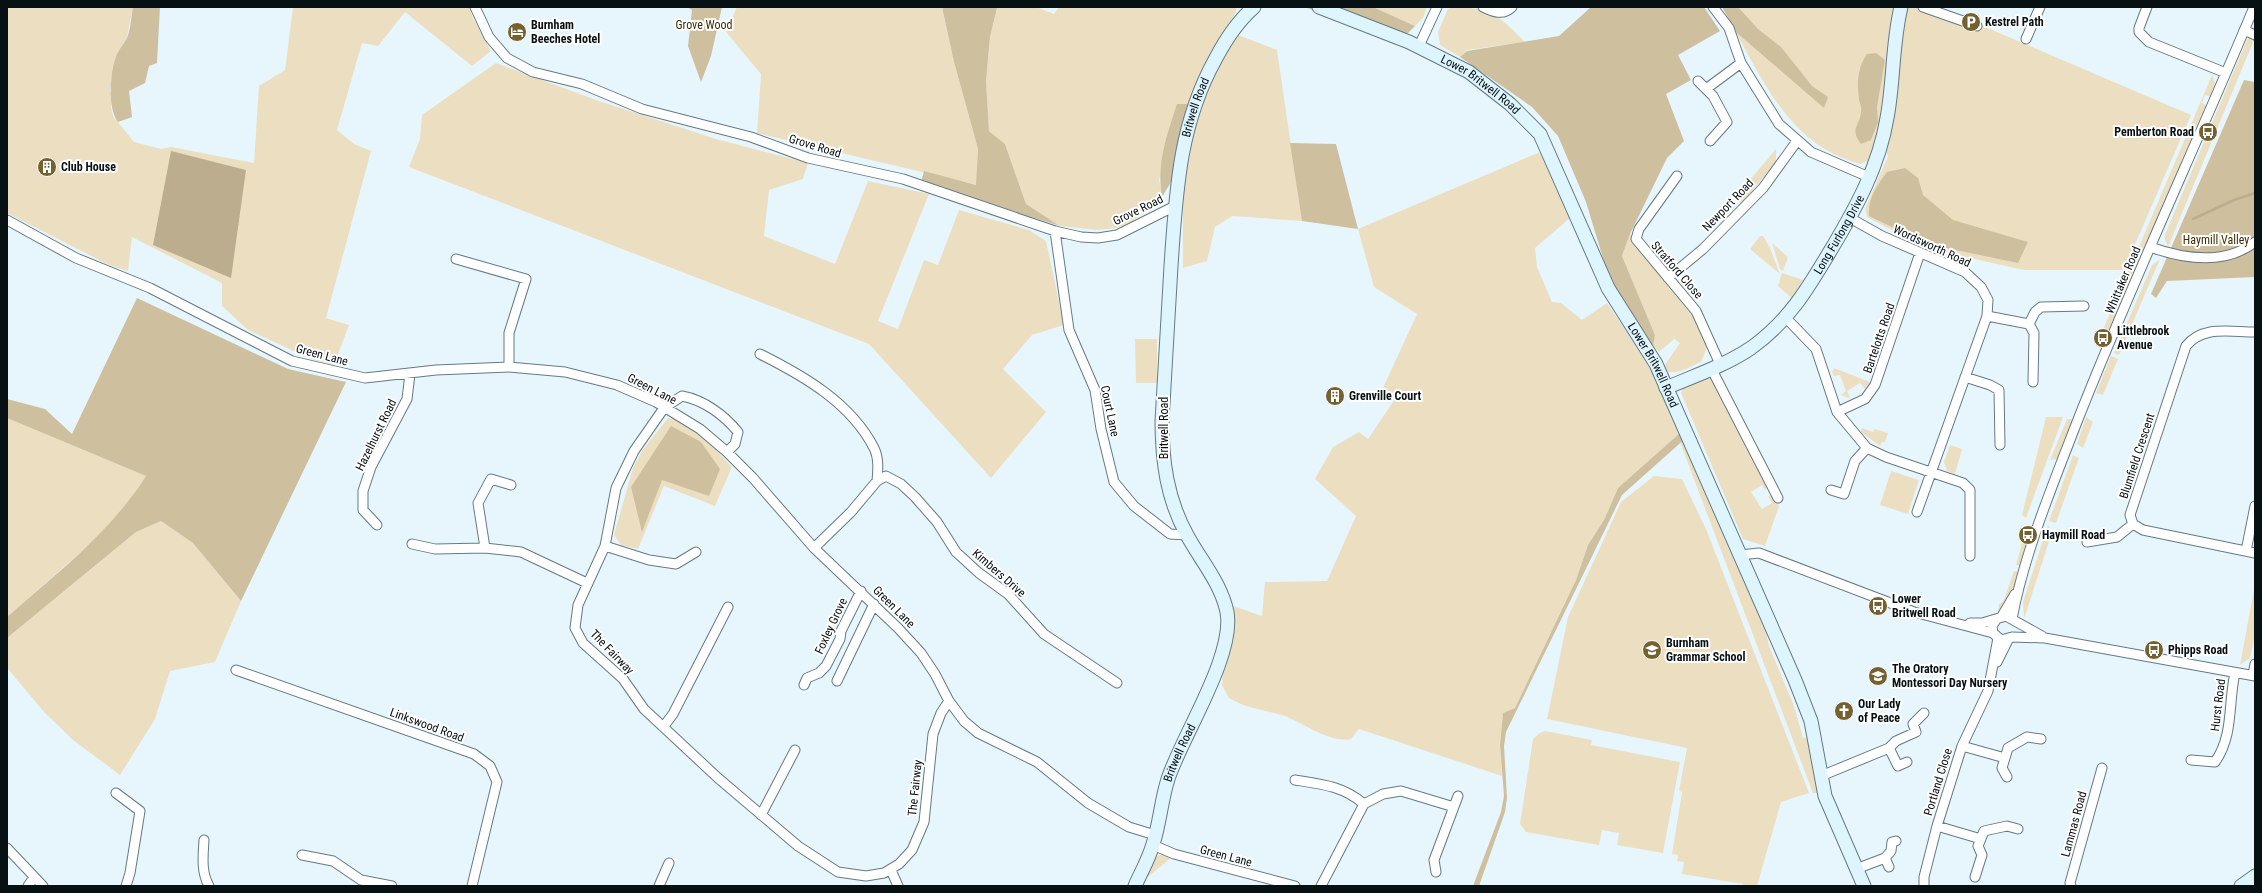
<svg xmlns="http://www.w3.org/2000/svg" width="2262" height="893" viewBox="0 0 2262 893" font-family="'Roboto Condensed',sans-serif">
	<style>
		.green { fill: #ecdfc1 }
		.forest { fill: #cebf9f }
		.water { fill: #bcad8e }
		.lines { fill: none; stroke-linecap: round; stroke-linejoin: round }
		.stream { stroke: #bcad8e; stroke-width: 2.5 }
		.street-casing { stroke: #647a84; stroke-width: 11 }
		.secondary-casing { stroke: #647a84; stroke-width: 15 }
		.street { stroke: #fff; stroke-width: 9 }
		.secondary { stroke: #dff5fe; stroke-width: 13 }
		.labels { text-anchor: middle; stroke-width: 4; stroke-linejoin: round; paint-order: stroke }
		.poi-label { font-size: 12px; font-weight: bold; fill: #071013; stroke: #fff; text-anchor: start }
		.park-label { font-size: 12px; fill: #3d2d02; stroke: #fff }
		.street-label { font-size: 12px; fill: #071013; stroke: #fff }
	</style>
	<rect width="100%" height="100%" fill="#e7f6fd"/>
	<!-- green -->
	<path class="green" d="M 7,7 L 133,7 L 127,37 L 117,54 L 112,77 L 110,91 L 113,97 L 111,107 L 113,116 L 134,142 L 161,149 L 171,147 L 254,163 L 259,86 L 285,70 L 293,7 L 470,7 L 472,16 L 491,51 L 472,66 L 405,12 L 378,46 L 362,43 L 337,130 L 354,144 L 371,151 L 326,318 L 349,325 L 334,365 L 311,359 L 248,330 L 222,306 L 222,283 L 132,237 L 128,271 L 109,265 L 7,213 Z
		M 737,7 L 942,7 L 954,62 L 978,149 L 977,185 L 757,133 L 761,74 L 726,32 Z
		M 999,7 L 1036,7 L 1054,14 L 1059,7 L 1237,7 L 1235,14 L 1213,48 L 1198,79 L 1159,179 L 1162,197 L 1133,221 L 1117,228 L 1097,230 L 1060,226 L 1026,204 L 1005,144 L 989,131 L 986,81 L 990,37 L 997,8 Z
		M 1373,7 L 1427,7 L 1423,18 L 1415,26 Z
		M 1452,7 C 1492,7 1498,15 1525,42 L 1467,50 L 1460,57 L 1440,45 L 1438,32 L 1448,9 Z
		M 1722,7 L 1898,7 L 1880,121 L 1870,160 L 1860,164 C 1851,161 1841,158 1832,153 C 1777,125 1752,58 1722,7 Z
		M 1909,7 L 1916,7 L 1978,31 L 1983,26 L 2191,115 L 2124,270 L 2024,270 L 1926,248 L 1867,217 L 1865,209 L 1888,156 L 1886,152 C 1889,141 1892,128 1894,116 C 1899,81 1893,40 1909,7 Z
		M 1236,34 L 1277,50 L 1302,221 L 1232,216 L 1215,227 L 1207,261 L 1183,268 C 1183,224 1181,180 1192,137 C 1201,101 1219,67 1236,34 Z
		M 2251,36 L 2254,40 L 2168,247 L 2164,237 L 2247,40 Z
		M 496,63 L 599,101 L 716,139 L 808,163 L 803,179 L 769,190 L 764,236 L 835,264 L 868,181 L 929,194 L 878,321 L 898,329 L 924,260 L 938,265 L 959,210 L 1029,230 L 1046,241 L 1064,325 L 1032,335 L 1003,369 L 1046,412 L 991,478 L 869,344 L 409,167 L 420,139 L 422,115 Z
		M 2212,75 L 2215,83 L 2211,97 L 2205,95 L 2202,103 L 2206,105 L 2144,252 L 2138,249 Z
		M 1552,147 L 1577,212 L 1535,248 L 1537,267 L 1552,302 L 1561,303 L 1582,320 L 1607,303 C 1635,344 1663,385 1681,432 L 1618,488 L 1604,520 L 1588,545 L 1576,580 L 1515,708 L 1503,713 L 1500,745 L 1502,776 L 1359,729 L 1351,739 C 1327,743 1303,722 1282,715 C 1264,710 1245,708 1229,698 L 1222,685 L 1228,604 L 1262,616 L 1265,582 L 1327,581 L 1356,516 L 1315,479 L 1333,447 L 1359,432 L 1368,439 L 1395,399 L 1382,390 L 1417,314 L 1374,287 L 1358,229 Z
		M 1776,149 L 1776,162 L 1737,209 L 1749,181 Z
		M 1630,234 L 1696,314 L 1709,343 L 1701,362 C 1687,368 1679,375 1663,371 L 1662,369 L 1680,343 L 1674,339 L 1659,352 L 1653,346 L 1655,335 L 1622,256 Z
		M 1760,236 L 1763,236 L 1770,248 L 1780,274 L 1750,249 Z
		M 1772,243 L 1788,257 L 1783,271 L 1780,269 Z
		M 2135,255 L 2141,262 L 2102,348 L 2096,346 Z
		M 2160,259 L 2119,355 L 2114,353 L 2152,265 Z
		M 1782,273 L 1803,280 L 1792,298 L 1778,286 Z
		M 1135,339 L 1157,339 L 1157,383 L 1136,383 Z
		M 2111,356 L 2118,359 L 2103,395 L 2096,393 Z
		M 1834,368 L 1870,382 L 1865,389 L 1860,383 L 1847,391 L 1850,397 L 1849,398 L 1841,395 L 1846,391 L 1840,375 L 1834,376 L 1832,372 Z
		M 1705,375 L 1713,379 L 1769,485 L 1765,490 L 1762,485 L 1751,492 L 1762,509 L 1772,503 L 1768,496 L 1774,497 L 1779,506 L 1765,546 L 1743,539 L 1681,393 L 1686,382 Z
		M 2046,417 L 2063,417 L 2026,518 L 2022,515 Z
		M 2086,417 L 2093,422 L 2083,448 L 2077,444 Z
		M 7,418 L 146,476 L 131,499 L 106,530 L 7,617 Z
		M 668,418 C 695,421 714,449 732,467 L 715,506 L 664,486 L 638,549 L 621,545 L 614,535 L 633,468 L 642,451 Z
		M 2067,419 L 2074,419 L 2059,459 L 2050,460 Z
		M 1862,428 L 1873,432 L 1875,429 L 1888,433 L 1885,442 L 1882,442 L 1880,446 L 1861,432 Z
		M 1687,437 L 1763,617 L 1769,646 L 1794,706 L 1803,738 L 1811,737 L 1822,793 L 1813,793 L 1692,474 L 1680,442 Z
		M 1950,445 L 1962,449 L 1955,474 L 1947,471 L 1944,462 Z
		M 2073,455 L 2079,458 L 2056,523 L 2049,521 Z
		M 1891,471 L 1919,480 L 1908,514 L 1880,505 Z
		M 1654,476 L 1682,479 L 1706,529 L 1809,793 L 1781,802 L 1757,886 L 1743,886 L 1743,884 L 1682,874 L 1684,862 L 1677,861 L 1678,855 L 1672,854 L 1682,792 L 1679,791 L 1687,748 L 1547,719 L 1568,617 L 1621,502 Z
		M 161,521 L 193,543 L 241,601 L 215,662 L 170,671 L 155,719 L 120,775 L 73,740 L 45,713 L 7,668 L 7,638 L 136,532 Z
		M 2048,525 L 2052,532 L 2024,619 L 2023,602 Z
		M 2026,529 L 2035,529 L 2022,566 L 2016,565 Z
		M 2014,571 L 2022,572 C 2017,588 2011,604 1998,614 L 1999,604 L 2003,602 Z
		M 2255,584 L 2255,634 L 2250,658 L 2240,665 Z
		M 1545,731 L 1592,740 L 1591,745 L 1680,762 L 1663,853 L 1617,845 L 1619,833 L 1602,830 L 1599,845 L 1526,832 L 1520,824 L 1533,739 L 1540,733 Z
		M 1166,852 L 1173,856 L 1148,877 L 1145,876 L 1155,857 Z"/>
	<!-- forest -->
	<path class="forest" d="M 133,7 L 160,7 L 157,63 L 149,66 L 145,83 L 129,91 L 132,117 L 118,122 C 107,109 110,70 117,54 C 120,48 124,43 127,38 C 131,28 131,17 133,7 Z
		M 687,7 L 722,7 L 711,56 L 701,82 L 688,46 L 692,10 Z
		M 942,7 L 999,7 L 997,8 L 990,37 L 986,81 L 989,131 L 1005,144 L 1026,204 L 1060,226 L 921,182 L 924,171 L 976,185 L 978,149 L 954,62 Z
		M 1305,7 L 1373,7 L 1415,26 L 1396,45 Z
		M 1591,7 L 1704,7 L 1720,31 L 1678,55 L 1691,80 L 1666,94 L 1684,141 L 1667,158 L 1630,234 L 1622,256 L 1655,335 L 1653,346 L 1612,288 L 1586,202 L 1558,136 L 1532,107 L 1460,57 L 1467,51 L 1559,36 Z
		M 1722,7 L 1738,7 L 1758,29 L 1781,47 L 1812,86 L 1828,97 L 1824,108 L 1737,33 Z
		M 1876,53 L 1885,60 L 1877,107 L 1878,122 L 1871,140 L 1861,144 C 1849,128 1860,126 1861,112 C 1862,108 1860,104 1859,100 C 1857,84 1857,68 1867,54 Z
		M 2244,80 L 2255,82 L 2255,277 L 2167,281 L 2156,298 L 2151,294 Z
		M 1177,104 L 1191,104 L 1176,149 L 1173,179 L 1162,197 C 1156,164 1167,135 1177,104 Z
		M 1290,143 L 1336,144 L 1358,229 L 1302,221 Z
		M 1905,168 L 1918,178 L 1923,195 L 1953,220 L 2028,242 L 2018,263 L 1927,244 L 1869,216 C 1868,197 1877,186 1887,172 Z
		M 137,298 L 288,369 L 346,382 L 241,601 L 193,543 L 161,521 L 136,532 L 7,638 L 7,617 C 57,573 110,533 146,476 L 7,418 L 7,399 L 45,409 L 72,434 Z
		M 671,426 L 701,442 L 720,469 L 709,496 L 662,480 L 642,532 L 631,487 Z
		M 1681,432 L 1687,437 L 1622,495 L 1506,732 L 1504,746 L 1507,798 L 1505,812 L 1479,886 L 1473,886 L 1501,812 L 1504,796 L 1500,745 L 1503,713 L 1515,708 L 1576,580 L 1588,545 L 1604,520 L 1618,488 Z"/>
	<!-- water -->
	<path class="water" d="M 171,151 L 246,170 L 231,278 L 153,245 Z"/>
	<g class="lines">
		<!-- stream -->
		<path class="stream" d="M 2193,219 L 2234,200 L 2255,193"/>
		<defs>
			<path id="street" d="M 475,7 L 489,37 L 507,58 L 533,72 L 582,84 L 642,109 L 751,137 L 808,158 L 903,179 L 1055,231 L 1081,237 L 1098,238 L 1117,235 L 1175,206
				M 1483,7 C 1493,12 1503,16 1512,7
				M 1713,7 L 1729,28 L 1741,63 L 1779,124 L 1811,152 L 1871,178
				M 1923,7 L 1977,26
				M 2147,7 L 2139,28 L 2139,32 L 2149,42 L 2226,73
				M 2244,30 L 2255,35
				M 2026,39 L 2040,7
				M 1419,46 L 1437,7
				M 1698,81 L 1713,96 L 1727,122 L 1710,141
				M 1706,89 L 1741,63
				M 1677,176 L 1639,229 L 1636,239 L 1696,311 L 1720,364
				M 1850,218 L 1882,236 L 1965,272 L 1981,287 L 1988,300 L 1987,316 L 1917,512
				M 7,220 L 76,258 L 150,288 L 292,361 L 365,378 L 436,370 L 509,367 L 565,372 L 617,385 L 656,402 L 700,429 L 727,452 L 753,478 L 814,548 L 898,628 L 921,653 L 935,674 L 949,701 L 964,721 L 978,733 L 1037,762 L 1088,803 L 1129,827 L 1155,835
				M 1055,231 L 1069,330 L 1095,390 L 1101,429 L 1114,482 L 1134,506 L 1170,534 L 1187,535
				M 2150,247 C 2184,259 2224,266 2255,242
				M 456,259 L 526,279 L 509,333 L 509,367
				M 1668,278 L 1703,249 L 1763,188 L 1797,141
				M 1987,316 L 2029,324 L 2034,333 L 2033,382
				M 1786,318 L 1816,349 L 1837,412 L 1867,448 L 1886,457 L 1963,483 L 1970,490 L 1970,556
				M 2029,324 L 2035,312 L 2041,307 L 2084,306
				M 2255,332 C 2230,332 2203,325 2186,346 L 2130,515 L 2133,524 L 2143,530 L 2255,553
				M 760,354 C 804,376 851,403 874,448 C 879,458 878,470 877,481
				M 1711,368 L 1778,498
				M 1965,377 L 1990,385 L 1999,390 L 2000,445
				M 1837,412 L 1865,399 L 1875,385 L 1920,253
				M 727,452 L 735,444 L 738,432 C 724,415 704,400 682,396 L 664,408 L 634,451 L 616,488 L 605,546 L 578,605 L 575,628 L 583,643 L 623,679 L 644,709 L 718,778 L 798,846 L 838,872 L 866,876 L 884,873 L 899,864 L 912,850 L 924,822 L 933,734 L 941,713 L 949,701
				M 1831,490 L 1844,494 L 1855,461 L 1867,448
				M 377,525 L 363,510 L 363,491 L 371,467 L 407,399 L 410,374
				M 2087,542 L 2117,537 L 2133,524
				M 412,544 L 435,549 L 485,548 L 521,552 L 587,583
				M 605,546 L 649,560 L 676,564 L 696,552
				M 485,548 L 478,503 L 491,479 L 511,485
				M 814,548 L 851,512 L 877,481 L 886,476 L 901,484 L 915,497 L 937,522 L 956,552 L 979,573 L 1008,594 L 1044,634 L 1117,683
				M 2246,551 L 2255,506
				M 1740,555 L 1759,553 L 1914,612 L 1993,633
				M 2002,616 L 2015,594
				M 2012,619 C 2024,554 2053,484 2077,422 C 2132,282 2196,146 2254,7
				M 1996,620 L 1992,626 L 1993,633 L 2001,640 L 2012,637 L 2045,638 L 2255,676
				M 1970,623 L 1982,623 L 2006,616 L 2042,636
				M 1997,662 L 2008,640
				M 236,670 L 474,754 L 490,766 L 497,782 L 472,886
				M 2253,675 L 2255,664
				M 837,681 L 874,604
				M 804,685 L 807,678 L 819,673 L 826,666 L 840,639 L 841,631 L 861,591
				M 664,726 L 673,714 L 728,607
				M 1962,746 L 2005,758
				M 1889,748 L 1898,766 L 1907,762
				M 2191,760 L 2215,762 C 2234,735 2228,703 2235,673
				M 1821,776 L 1889,748 L 1896,741 L 1916,732 L 1913,724 L 1924,713
				M 2007,777 L 2002,768 L 2008,748 L 2027,737 L 2041,739
				M 1295,780 C 1321,784 1343,786 1364,804
				M 116,793 L 140,811 L 130,873 L 126,886
				M 761,815 L 795,750
				M 1937,826 L 1981,839
				M 204,840 C 203,856 201,872 209,886
				M 1153,845 L 1174,854 L 1295,886
				M 7,848 L 43,886
				M 302,855 L 333,861 L 361,880 L 392,886
				M 1889,867 L 1885,858 L 1891,851 L 1892,842 L 1896,841
				M 1856,869 L 1885,858
				M 891,870 L 898,886
				M 1436,872 L 1434,860 L 1458,796
				M 1975,877 L 1982,855 L 1978,846 L 1984,831 L 2007,826 L 2018,829
				M 28,886 L 34,877
				M 659,886 L 669,863
				M 1321,886 L 1364,804 L 1383,794 L 1401,791 L 1454,807
				M 1924,886 L 1924,877 L 1937,826 L 1962,746 L 1988,691 L 1998,638
				M 2071,886 L 2070,883 L 2102,768"/>
			<g id="secondary">
				<path id="s1" d="M 1319,7 L 1409,42 L 1469,72 L 1510,104 L 1540,134 L 1608,288 L 1656,364 L 1795,680 L 1811,721 L 1825,796 L 1864,886"/>
				<path id="s2" d="M 1666,388 C 1694,376 1726,365 1751,348 C 1790,320 1808,288 1832,248 C 1857,206 1879,166 1887,118 C 1894,81 1892,44 1901,7"/>
				<path id="s3" d="M 1135,886 C 1141,872 1149,859 1153,844 C 1160,823 1161,801 1168,779 C 1182,736 1235,656 1227,612 C 1221,583 1201,561 1187,535 C 1167,499 1162,461 1162,421 C 1165,370 1168,318 1171,266 C 1176,192 1179,124 1216,58 C 1226,39 1238,21 1254,7"/>
				<path d="M 2241,886 L 2255,876"/>
			</g>
		</defs>
		<!-- street casing -->
		<use href="#street" class="street-casing"/>
		<!-- secondary casing -->
		<use href="#secondary" class="secondary-casing"/>
		<!-- street -->
		<use href="#street" class="street"/>
		<!-- secondary -->
		<use href="#secondary" class="secondary"/>
	</g>
	<!-- icons -->
	<defs>
		<symbol id="parking-disc" viewBox="-11 -11 22 22"><circle r="9.5" fill="#75602f" stroke="#fff"/><path d="M-3.5-5.5H1a3.5 3.5 0 0 1 0 7H-1V5.5H-3.5ZM-1-3.4V-.6H.8a1.4 1.4 0 0 0 0-2.8Z" fill="#fff"/></symbol>
		<symbol id="hotel-disc" viewBox="-11 -11 22 22"><circle r="9.5" fill="#75602f" stroke="#fff"/><path d="M-6-4.5h1.5V1H6V5H4.5V3h-9V5H-6ZM-4 0a1.8 1.8 0 1 1 3.6 0ZM.5 0V-2.5h3Q6-2.5 6 0Z" fill="#fff"/></symbol>
		<symbol id="bus-disc" viewBox="-11 -11 22 22"><circle r="9.5" fill="#75602f" stroke="#fff"/><path d="M-5-6H5V4H4V6H2V4H-2V6H-4V4H-5ZM-3.5-4V0h7V-4ZM-3.5 1.2v1.5H-2V1.2ZM2 1.2v1.5H3.5V1.2Z" fill="#fff"/></symbol>
		<symbol id="building-disc" viewBox="-11 -11 22 22"><circle r="9.5" fill="#75602f" stroke="#fff"/><path d="M-4-6H4V6H1V3H-1V6H-4ZM-2.5-4.3h1.7v1.8h-1.7ZM.8-4.3h1.7v1.8H.8ZM-2.5-1h1.7V.8h-1.7ZM.8-1h1.7V.8H.8Z" fill="#fff"/></symbol>
		<symbol id="school-disc" viewBox="-11 -11 22 22"><circle r="9.5" fill="#75602f" stroke="#fff"/><path d="M0-5L7-2L0 1L-7-2ZM-4 1L0 2.5L4 1V4Q0 6-4 4Z" fill="#fff"/></symbol>
		<symbol id="church-disc" viewBox="-11 -11 22 22"><circle r="9.5" fill="#75602f" stroke="#fff"/><path d="M-1.2-6h2.4v3.5h3.3v2.4h-3.3V6h-2.4V-.1h-3.3v-2.4h3.3Z" fill="#fff"/></symbol>
	</defs>
	<g fill-rule="evenodd">
		<use href="#parking-disc" x="1960" y="11" width="22" height="22"/>
		<use href="#hotel-disc" x="506" y="21" width="22" height="22"/>
		<use href="#bus-disc" x="2197" y="121" width="22" height="22"/>
		<use href="#building-disc" x="36" y="156" width="22" height="22"/>
		<use href="#bus-disc" x="2092" y="327" width="22" height="22"/>
		<use href="#building-disc" x="1324" y="385" width="22" height="22"/>
		<use href="#bus-disc" x="2017" y="524" width="22" height="22"/>
		<use href="#bus-disc" x="1867" y="595" width="22" height="22"/>
		<use href="#school-disc" x="1641" y="639" width="22" height="22"/>
		<use href="#bus-disc" x="2143" y="639" width="22" height="22"/>
		<use href="#school-disc" x="1867" y="665" width="22" height="22"/>
		<use href="#church-disc" x="1833" y="700" width="22" height="22"/>
	</g>
	<g class="labels">
		<!-- poi labels -->
		<g class="poi-label">
			<text x="1985" y="26">Kestrel Path</text>
			<text x="531" y="29">Burnham<tspan x="531" dy="14">Beeches Hotel</tspan></text>
			<text x="2194" y="136" text-anchor="end">Pemberton Road</text>
			<text x="61" y="171">Club House</text>
			<text x="2117" y="335">Littlebrook<tspan x="2117" dy="14">Avenue</tspan></text>
			<text x="1349" y="400">Grenville Court</text>
			<text x="2042" y="539">Haymill Road</text>
			<text x="1892" y="603">Lower<tspan x="1892" dy="14">Britwell Road</tspan></text>
			<text x="1666" y="647">Burnham<tspan x="1666" dy="14">Grammar School</tspan></text>
			<text x="2168" y="654">Phipps Road</text>
			<text x="1892" y="673">The Oratory<tspan x="1892" dy="14">Montessori Day Nursery</tspan></text>
			<text x="1858" y="708">Our Lady<tspan x="1858" dy="14">of Peace</tspan></text>
		</g>
		<!-- park labels -->
		<g class="park-label">
			<text x="704" y="29">Grove Wood</text>
			<text x="2216" y="244">Haymill Valley</text>
		</g>
		<!-- street labels -->
		<g class="street-label">
			<text dy="4" stroke="none"><textPath href="#s1" startOffset="180">Lower Britwell Road</textPath></text>
			<text dy="4" stroke="none"><textPath href="#s3" startOffset="813">Britwell Road</textPath></text>
			<text transform="translate(815 146) rotate(17)" y="4">Grove Road</text>
			<text transform="translate(1728 205) rotate(-46)" y="4">Newport Road</text>
			<text transform="translate(1138 210) rotate(-26)" y="4">Grove Road</text>
			<text dy="4" stroke="none"><textPath href="#s2" startOffset="239">Long Furlong Drive</textPath></text>
			<text transform="translate(1932 246) rotate(25)" y="4">Wordsworth Road</text>
			<text transform="translate(1677 270) rotate(49)" y="4">Stratford Close</text>
			<text transform="translate(2123 280) rotate(-67)" y="4">Whittaker Road</text>
			<text transform="translate(1879 338) rotate(-71)" y="4">Bartelotts Road</text>
			<text transform="translate(322 355) rotate(15)" y="4">Green Lane</text>
			<text dy="4" stroke="none"><textPath href="#s1" startOffset="516">Lower Britwell Road</textPath></text>
			<text transform="translate(652 389) rotate(27)" y="4">Green Lane</text>
			<text transform="translate(1110 411) rotate(78)" y="4">Court Lane</text>
			<text transform="translate(1164 428) rotate(-90)" y="4">Britwell Road</text>
			<text transform="translate(376 435) rotate(-64)" y="4">Hazelhurst Road</text>
			<text transform="translate(2137 456) rotate(-72)" y="4">Blumfield Crescent</text>
			<text transform="translate(999 573) rotate(41)" y="4">Kimbers Drive</text>
			<text transform="translate(894 607) rotate(45)" y="4">Green Lane</text>
			<text transform="translate(831 626) rotate(-65)" y="4">Foxley Grove</text>
			<text transform="translate(612 652) rotate(46)" y="4">The Fairway</text>
			<text transform="translate(2218 705) rotate(-83)" y="4">Hurst Road</text>
			<text transform="translate(427 725) rotate(20)" y="4">Linkswood Road</text>
			<text dy="4" stroke="none"><textPath href="#s3" startOffset="141">Britwell Road</textPath></text>
			<text transform="translate(1938 782) rotate(-73)" y="4">Portland Close</text>
			<text transform="translate(915 788) rotate(-84)" y="4">The Fairway</text>
			<text transform="translate(2074 824) rotate(-75)" y="4">Lammas Road</text>
			<text transform="translate(1226 856) rotate(15)" y="4">Green Lane</text>
		</g>
	</g>
	<!-- border -->
	<rect width="2262" height="893" fill="none" stroke="#071013" stroke-width="16"/>
</svg>
